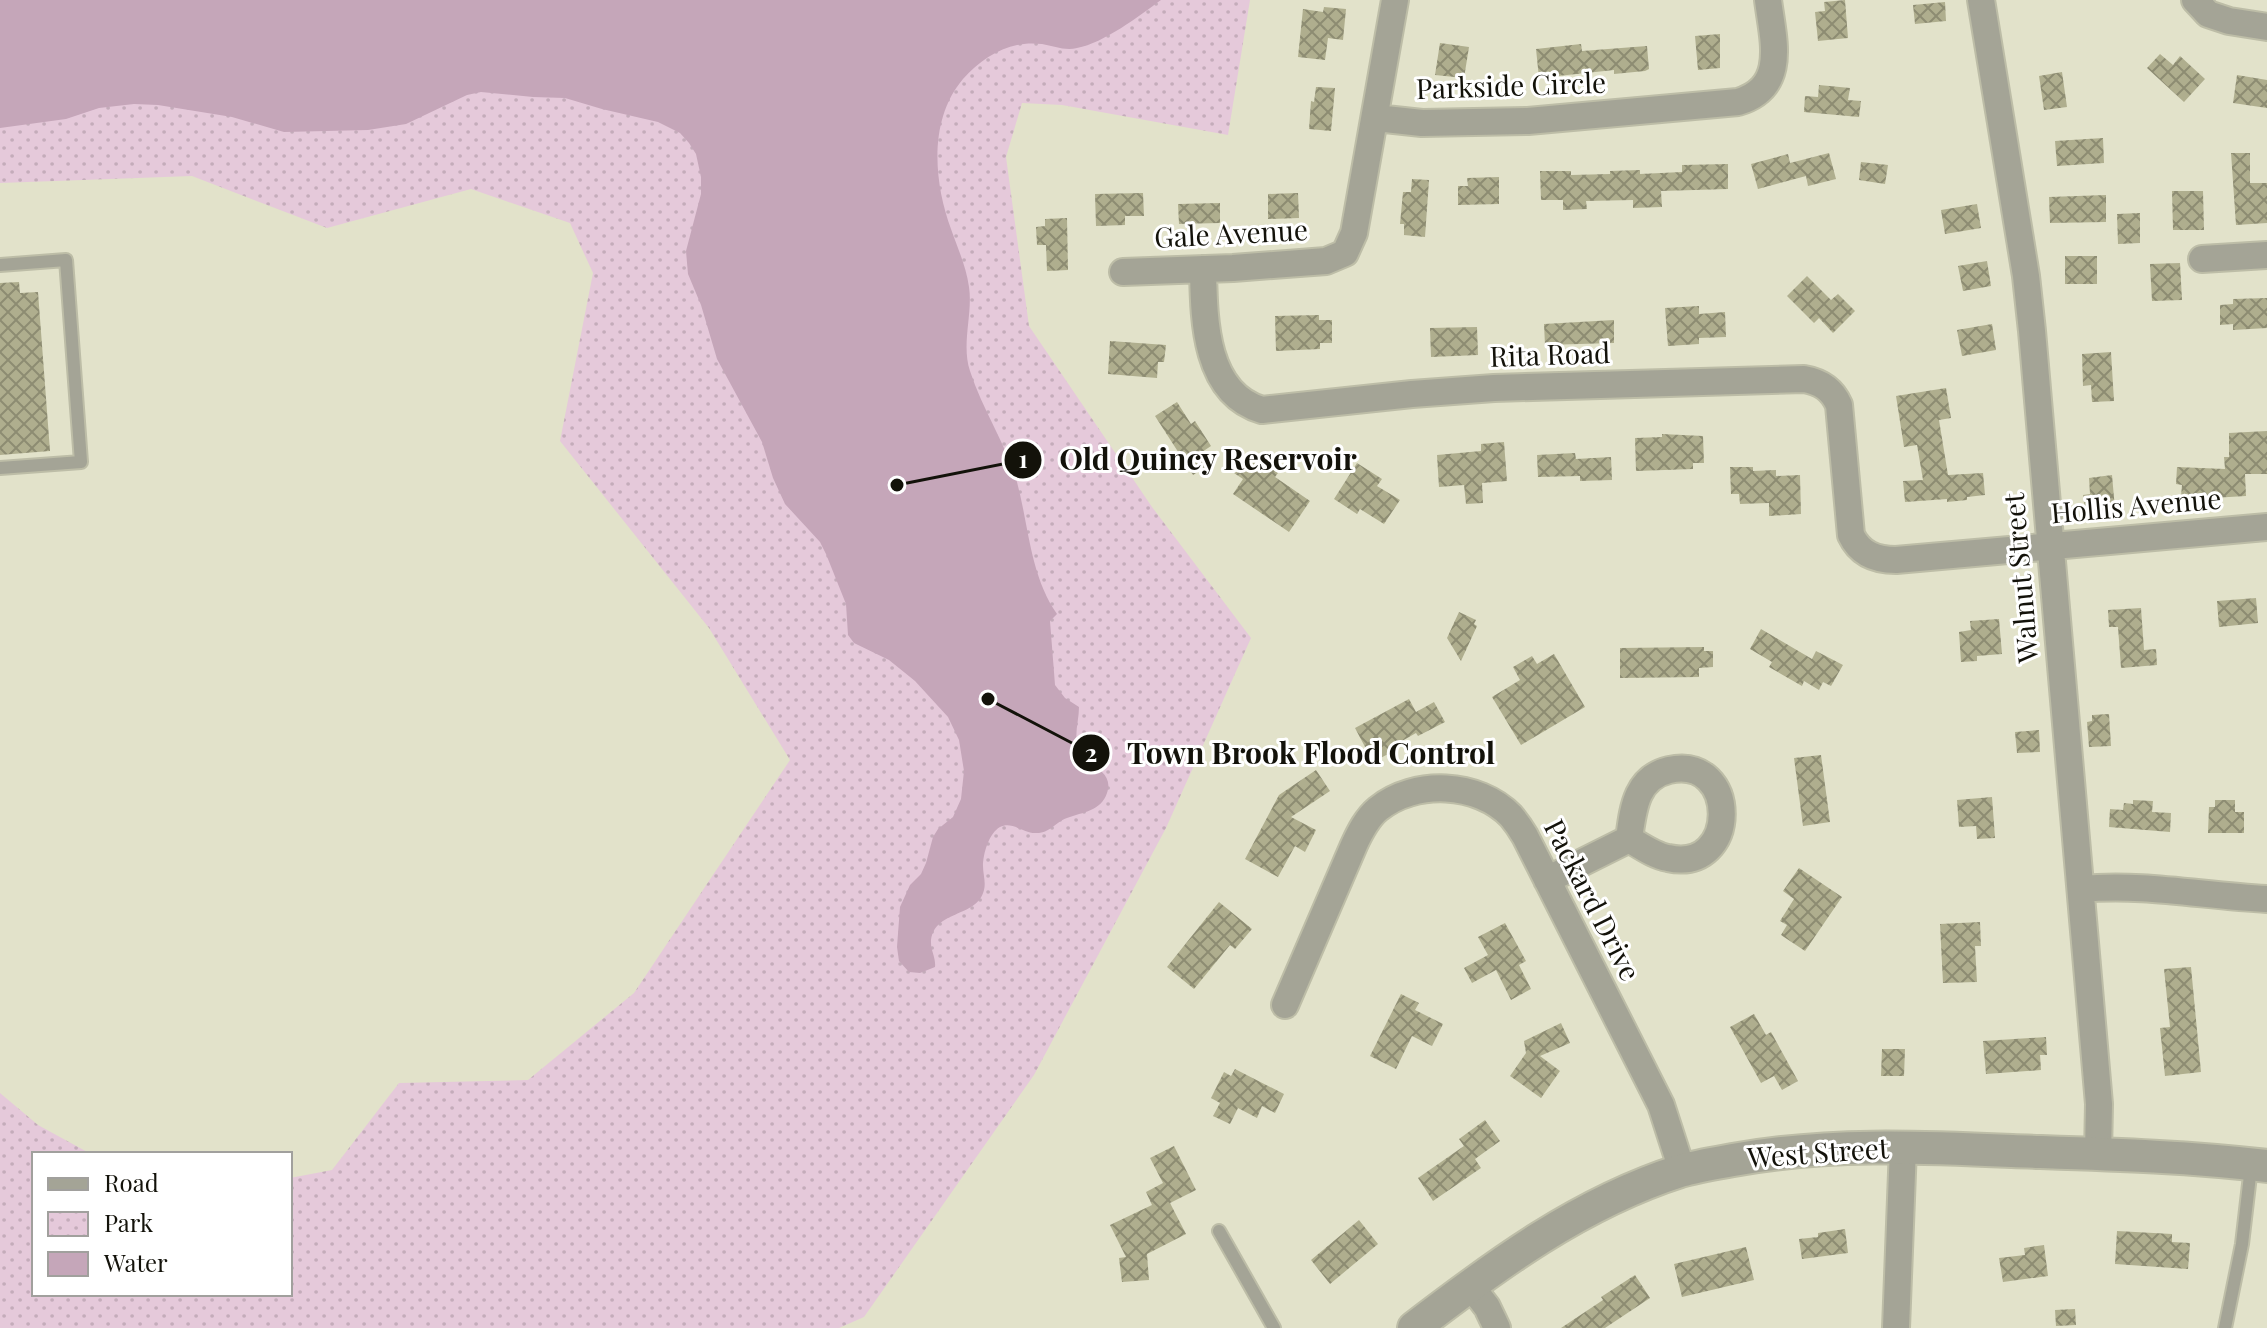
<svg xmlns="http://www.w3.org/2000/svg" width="2267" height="1328" viewBox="0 0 2267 1328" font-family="'Playfair Display',serif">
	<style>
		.park { fill: url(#park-dots) }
		.water { fill: #c5a6b9 }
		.building { fill: url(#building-cross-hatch) }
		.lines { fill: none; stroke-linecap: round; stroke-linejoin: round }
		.service-casing { stroke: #bdbda7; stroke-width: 16 }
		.minor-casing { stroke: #bdbda7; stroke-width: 30 }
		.tertiary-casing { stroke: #bdbda7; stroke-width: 36 }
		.service { stroke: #a4a496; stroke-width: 12 }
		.minor { stroke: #a4a496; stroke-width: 26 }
		.tertiary { stroke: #a4a496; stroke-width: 32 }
		.labels { text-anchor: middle; stroke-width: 6; stroke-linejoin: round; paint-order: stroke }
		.street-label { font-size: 28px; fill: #13120a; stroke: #fff }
		.leader { fill: none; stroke: #13120a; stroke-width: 3 }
		.callout-dot { fill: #13120a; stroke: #fff; stroke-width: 3 }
		.mark-label { font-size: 24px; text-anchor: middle; font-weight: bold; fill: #fff }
		.callout-label { font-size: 30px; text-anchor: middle; font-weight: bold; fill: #13120a; stroke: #fff; stroke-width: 6; stroke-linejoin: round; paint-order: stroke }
	</style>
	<defs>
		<pattern id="park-dots" width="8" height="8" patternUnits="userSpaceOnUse" patternTransform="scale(2)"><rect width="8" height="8" fill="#e5c9da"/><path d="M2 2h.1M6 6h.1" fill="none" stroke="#c4acba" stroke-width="1.8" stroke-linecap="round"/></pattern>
		<pattern id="building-cross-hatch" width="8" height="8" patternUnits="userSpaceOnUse" patternTransform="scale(2)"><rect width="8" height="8" fill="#afae8e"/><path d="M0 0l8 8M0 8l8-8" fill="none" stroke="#8d8c72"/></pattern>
	</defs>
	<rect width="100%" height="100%" fill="#e2e2ca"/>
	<!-- park -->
	<path class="park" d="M 0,0 L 1250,0 L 1228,135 L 1062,105 L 1022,103 L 1006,157 L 1029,326 L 1152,507 L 1251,638 L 1166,828 L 1034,1075 L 864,1317 L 839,1328 L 0,1328 L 0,1093 L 38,1125 L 91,1154 L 34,1154 L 34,1294 L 290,1294 L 290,1178 L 332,1170 L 399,1083 L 528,1080 L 634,993 L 790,760 L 709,628 L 560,441 L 593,273 L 570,223 L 471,189 L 327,228 L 192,176 L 0,183 Z"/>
	<!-- water -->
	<path class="water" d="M 0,0 L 1161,0 C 1139,16 1104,43 1077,48 C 1065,51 1054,46 1042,44 C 1010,40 984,56 963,79 C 928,120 934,183 951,229 C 958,249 966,266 969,287 C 973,314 961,344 970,371 C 982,409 1006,444 1017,482 C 1029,527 1030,575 1057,614 L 1050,621 L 1055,685 L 1065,698 L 1079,707 C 1079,721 1073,737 1079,750 C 1086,766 1115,770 1107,793 C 1101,811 1083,812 1067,818 C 1055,822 1050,834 1035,833 C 1023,833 1012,821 1000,827 C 989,833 983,854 983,866 C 983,874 986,882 984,890 C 977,919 932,909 931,943 C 931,951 936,958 935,967 L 920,973 L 909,972 L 899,961 L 897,947 L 900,907 L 910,885 L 921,874 L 926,863 L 933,837 L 938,829 L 953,817 L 961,799 L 964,771 L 959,740 L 948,717 L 915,681 L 889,660 L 854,643 L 848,635 L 846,604 L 826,554 L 820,542 L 785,504 L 773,478 L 762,442 L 717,359 L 701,305 L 688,274 L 686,251 L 701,194 L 701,177 L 696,154 L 689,143 L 680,133 L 658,122 L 602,109 L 565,98 L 533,97 L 481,92 L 467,95 L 406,124 L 368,130 L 284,132 L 232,117 L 158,105 L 134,104 L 99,108 L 66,119 L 0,128 Z"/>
	<!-- building -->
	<path class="building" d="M 1845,0 L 1848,38 L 1818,41 L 1815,12 L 1825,11 L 1824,2 Z
		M 1945,2 L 1946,21 L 1915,24 L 1913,5 Z
		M 1324,7 L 1346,9 L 1343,40 L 1328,38 L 1325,60 L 1298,57 L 1303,9 L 1323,12 Z
		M 1720,34 L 1720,68 L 1698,70 L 1695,36 Z
		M 1440,43 L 1469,47 L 1464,78 L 1435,75 Z
		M 1581,44 L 1582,51 L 1647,46 L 1649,69 L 1645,71 L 1614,74 L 1614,70 L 1539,78 L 1536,49 Z
		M 2160,54 L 2173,65 L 2180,56 L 2205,79 L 2184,102 L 2147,68 Z
		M 2062,72 L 2067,107 L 2044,110 L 2039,76 Z
		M 2237,75 L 2267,80 L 2267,108 L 2233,103 Z
		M 1819,85 L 1850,88 L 1848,100 L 1861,101 L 1859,117 L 1804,112 L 1805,96 L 1818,97 Z
		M 1316,87 L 1335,88 L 1331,131 L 1309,129 L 1311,101 L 1314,102 Z
		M 2103,138 L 2104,163 L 2057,166 L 2055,141 Z
		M 1829,153 L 1836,179 L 1808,186 L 1806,176 L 1758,189 L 1751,164 L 1788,154 L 1790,163 Z
		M 2231,153 L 2250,153 L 2250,183 L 2267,183 L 2267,223 L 2236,225 Z
		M 1861,162 L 1888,165 L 1885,184 L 1859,180 Z
		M 1728,164 L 1728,189 L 1661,191 L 1662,207 L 1633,208 L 1633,200 L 1586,201 L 1587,209 L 1563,210 L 1563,200 L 1541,200 L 1540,171 L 1571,171 L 1571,175 L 1610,174 L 1610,171 L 1640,170 L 1640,174 L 1682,172 L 1682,165 Z
		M 1499,177 L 1499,204 L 1458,205 L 1458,186 L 1468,186 L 1467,178 Z
		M 1412,179 L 1429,180 L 1425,237 L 1404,235 L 1404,224 L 1400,224 L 1403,192 L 1411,192 Z
		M 2172,191 L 2203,191 L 2204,230 L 2173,230 Z
		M 1143,193 L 1144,216 L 1125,216 L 1125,225 L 1096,226 L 1095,194 Z
		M 1298,193 L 1299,218 L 1268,219 L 1268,194 Z
		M 2106,195 L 2106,222 L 2050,223 L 2049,197 Z
		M 1220,203 L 1220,223 L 1179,224 L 1178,204 Z
		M 1977,204 L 1981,228 L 1945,234 L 1941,210 Z
		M 2140,213 L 2140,243 L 2118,244 L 2117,214 Z
		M 1067,218 L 1068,270 L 1047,271 L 1046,245 L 1037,245 L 1036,227 L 1045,226 L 1045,219 Z
		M 2065,256 L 2097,256 L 2097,284 L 2065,284 Z
		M 1987,261 L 1991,286 L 1963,291 L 1958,266 Z
		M 2180,263 L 2182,300 L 2152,301 L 2150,264 Z
		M 1807,276 L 1831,300 L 1838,294 L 1855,311 L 1833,333 L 1819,318 L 1814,323 L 1787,296 Z
		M 19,282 L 20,293 L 38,292 L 50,451 L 0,455 L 0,283 Z
		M 2267,298 L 2267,328 L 2233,330 L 2233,324 L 2220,325 L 2220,305 L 2233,304 L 2233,299 Z
		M 1699,306 L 1699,314 L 1725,312 L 1726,337 L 1699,338 L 1699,344 L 1668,346 L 1665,308 Z
		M 1319,315 L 1319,320 L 1332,320 L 1332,343 L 1320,343 L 1320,349 L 1276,351 L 1275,316 Z
		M 1614,320 L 1614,343 L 1545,345 L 1544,324 Z
		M 1992,324 L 1996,350 L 1962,356 L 1957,330 Z
		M 1477,327 L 1478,355 L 1431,357 L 1430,328 Z
		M 1110,341 L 1166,345 L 1164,362 L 1158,362 L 1157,378 L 1108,374 Z
		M 2111,352 L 2114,401 L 2092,402 L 2091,385 L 2083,386 L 2082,354 Z
		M 1946,388 L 1951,418 L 1939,420 L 1948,475 L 1983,473 L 1985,495 L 1967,497 L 1967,500 L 1947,502 L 1947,499 L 1905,502 L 1903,481 L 1923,480 L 1917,445 L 1904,447 L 1896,396 Z
		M 1177,402 L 1191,424 L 1195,421 L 1211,446 L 1202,452 L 1209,465 L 1193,475 L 1155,416 Z
		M 2267,431 L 2267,474 L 2245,474 L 2246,496 L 2212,498 L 2181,496 L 2182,485 L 2176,484 L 2177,467 L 2225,469 L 2224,457 L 2229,457 L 2229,433 Z
		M 1662,434 L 1703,436 L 1704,463 L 1693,463 L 1693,469 L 1636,471 L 1635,438 L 1662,437 Z
		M 1504,442 L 1507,481 L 1482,483 L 1483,503 L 1466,504 L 1464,485 L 1439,487 L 1437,455 L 1481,451 L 1481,444 Z
		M 1248,453 L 1278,473 L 1275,477 L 1310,501 L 1289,532 L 1233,494 L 1243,479 L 1234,473 Z
		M 1575,453 L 1576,459 L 1611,457 L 1612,480 L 1580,481 L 1580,476 L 1538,477 L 1537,455 Z
		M 1357,463 L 1382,479 L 1377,486 L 1400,500 L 1384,524 L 1360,509 L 1357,514 L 1334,499 Z
		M 1730,467 L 1753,467 L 1753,471 L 1776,470 L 1776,476 L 1800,475 L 1801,514 L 1769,516 L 1769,503 L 1740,504 L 1739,494 L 1731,494 Z
		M 2112,475 L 2115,509 L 2085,512 L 2083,495 L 2090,494 L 2089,478 Z
		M 2256,598 L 2258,623 L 2219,627 L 2217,601 Z
		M 2141,608 L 2144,650 L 2156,649 L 2157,665 L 2121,668 L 2118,627 L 2109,627 L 2108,610 Z
		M 1459,612 L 1476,620 L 1474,624 L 1477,626 L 1461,661 L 1447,638 Z
		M 1999,619 L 2002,654 L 1977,656 L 1977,661 L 1961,662 L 1959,632 L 1971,630 L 1970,621 Z
		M 1761,629 L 1812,659 L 1816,651 L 1843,665 L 1831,686 L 1823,682 L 1819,690 L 1804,681 L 1802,686 L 1769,667 L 1772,662 L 1750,649 Z
		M 1704,647 L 1704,651 L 1713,651 L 1713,667 L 1699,668 L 1699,677 L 1620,678 L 1620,648 Z
		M 1554,654 L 1585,707 L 1521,745 L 1492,697 L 1520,680 L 1513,667 L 1532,656 L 1537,664 Z
		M 1409,699 L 1416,712 L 1434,702 L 1445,722 L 1418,736 L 1416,733 L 1388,749 L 1390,753 L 1373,762 L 1355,728 Z
		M 2109,714 L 2111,746 L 2089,747 L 2087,722 L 2092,721 L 2092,715 Z
		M 2039,730 L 2040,752 L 2017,753 L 2015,732 Z
		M 1821,755 L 1830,822 L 1803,826 L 1794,758 Z
		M 1316,770 L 1330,791 L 1291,817 L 1316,830 L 1305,852 L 1295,846 L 1278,877 L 1245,859 L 1279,795 Z
		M 1992,797 L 1995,838 L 1977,839 L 1976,826 L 1959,827 L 1957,800 Z
		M 2133,800 L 2153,801 L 2152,812 L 2171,813 L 2170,832 L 2109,827 L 2110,809 L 2123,810 L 2124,803 L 2133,804 Z
		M 2215,800 L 2235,800 L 2235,812 L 2244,812 L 2244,833 L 2208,833 L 2209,807 L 2215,807 Z
		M 1799,868 L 1842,897 L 1805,951 L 1781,935 L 1787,925 L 1780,921 L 1794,899 L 1783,891 Z
		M 1219,902 L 1252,929 L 1235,949 L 1230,945 L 1194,989 L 1167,967 Z
		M 1980,922 L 1981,946 L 1975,946 L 1977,982 L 1943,983 L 1940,924 Z
		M 1505,923 L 1526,961 L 1519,965 L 1531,989 L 1511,1000 L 1496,970 L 1472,983 L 1464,968 L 1488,955 L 1478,937 Z
		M 2191,967 L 2201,1072 L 2165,1076 L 2160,1028 L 2170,1027 L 2164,969 Z
		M 1401,994 L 1419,1003 L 1415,1010 L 1443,1024 L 1432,1046 L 1412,1036 L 1396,1069 L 1370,1056 Z
		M 1754,1014 L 1766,1035 L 1771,1032 L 1798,1081 L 1782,1090 L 1774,1076 L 1761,1083 L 1730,1027 Z
		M 1561,1023 L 1570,1043 L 1540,1056 L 1560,1071 L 1541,1098 L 1510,1076 L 1526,1053 L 1524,1041 Z
		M 2046,1037 L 2047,1055 L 2040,1055 L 2041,1070 L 1986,1074 L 1983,1041 Z
		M 1882,1049 L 1905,1049 L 1904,1076 L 1881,1076 Z
		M 1235,1069 L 1284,1094 L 1275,1113 L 1262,1106 L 1257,1118 L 1238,1108 L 1230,1124 L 1213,1116 L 1220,1103 L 1211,1098 L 1224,1072 L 1231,1076 Z
		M 1485,1120 L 1500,1141 L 1475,1159 L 1481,1168 L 1433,1201 L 1418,1178 L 1464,1146 L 1459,1139 Z
		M 1174,1146 L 1196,1190 L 1170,1203 L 1186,1234 L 1147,1254 L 1149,1280 L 1122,1282 L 1119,1258 L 1126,1257 L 1110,1225 L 1152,1205 L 1146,1192 L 1163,1183 L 1150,1158 Z
		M 1359,1220 L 1378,1244 L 1330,1284 L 1311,1260 Z
		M 1845,1229 L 1848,1253 L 1802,1259 L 1799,1239 L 1818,1237 L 1818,1233 Z
		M 2117,1231 L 2172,1234 L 2172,1242 L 2190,1243 L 2188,1269 L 2115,1264 Z
		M 2044,1245 L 2048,1276 L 2003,1282 L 1999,1258 L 2025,1255 L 2024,1248 Z
		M 1746,1247 L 1754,1280 L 1682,1297 L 1674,1264 Z
		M 1635,1275 L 1650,1298 L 1605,1328 L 1561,1328 L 1603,1300 L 1601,1297 Z
		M 2075,1309 L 2076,1325 L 2056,1326 L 2055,1310 Z"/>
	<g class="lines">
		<defs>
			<path id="service" d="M 0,265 L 66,260 L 81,462 L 0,468
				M 1219,1231 L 1274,1328
				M 2225,1328 L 2242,1244 L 2251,1167"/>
			<path id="minor" d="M 1981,0 L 2026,276 L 2032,331 L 2099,1104 L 2098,1154
				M 2195,0 L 2208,14 L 2229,21 L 2267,27
				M 1376,118 L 1422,123 L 1528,121 L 1738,102 C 1788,87 1773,40 1768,0
				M 2202,259 L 2267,255
				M 1203,269 C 1204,318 1204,393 1262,410 L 1412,394 L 1494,388 L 1804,379 C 1821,382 1832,389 1839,405 L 1851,535 C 1860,554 1876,560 1896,560 L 2267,527
				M 1123,272 L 1233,268 L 1326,261 L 1345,253 L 1354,233 L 1395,0
				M 1547,880 L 1629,839 C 1641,846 1655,856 1668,858 C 1740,874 1739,754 1669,770 C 1635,778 1633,811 1629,839
				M 2081,889 C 2144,883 2204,896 2267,899
				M 1285,1005 L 1354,845 C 1360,832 1367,818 1378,809 C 1415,779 1478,782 1511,816 C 1516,822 1521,829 1525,836 L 1661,1105 L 1682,1170
				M 1470,1285 L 1487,1307 L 1497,1328
				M 1896,1328 L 1903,1147"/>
			<path id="tertiary" d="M 1414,1328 C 1496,1265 1580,1203 1680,1171 C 1697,1166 1716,1163 1733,1160 C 1826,1143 1919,1147 2012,1151 C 2097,1154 2183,1156 2267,1166"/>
		</defs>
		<!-- service casing -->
		<use href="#service" class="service-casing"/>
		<!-- minor casing -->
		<use href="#minor" class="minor-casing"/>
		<!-- tertiary casing -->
		<use href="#tertiary" class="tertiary-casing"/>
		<!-- service -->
		<use href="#service" class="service"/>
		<!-- minor -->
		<use href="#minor" class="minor"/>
		<!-- tertiary -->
		<use href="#tertiary" class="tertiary"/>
	</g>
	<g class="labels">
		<!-- street labels -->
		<g class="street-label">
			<text transform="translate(1511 86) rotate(-2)" y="10">Parkside Circle</text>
			<text transform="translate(1231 234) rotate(-3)" y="10">Gale Avenue</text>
			<text transform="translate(1550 355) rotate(-2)" y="10">Rita Road</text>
			<text transform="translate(2136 506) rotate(-5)" y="10">Hollis Avenue</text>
			<text transform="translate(2021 578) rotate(-95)" y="10">Walnut Street</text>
			<text transform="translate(1592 900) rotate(63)" y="10">Packard Drive</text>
			<text transform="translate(1818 1153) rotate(-4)" y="10">West Street</text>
		</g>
	</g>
	<!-- callouts -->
	<path class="leader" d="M897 485L1023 460M988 699L1091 753"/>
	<g class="callout-dot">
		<circle cx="897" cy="485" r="8"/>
		<circle cx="988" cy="699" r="8"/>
		<circle cx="1023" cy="460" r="20"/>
		<circle cx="1091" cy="753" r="20"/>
	</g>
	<g class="mark-label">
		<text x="1023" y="468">1</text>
		<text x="1091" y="762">2</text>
	</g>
	<g class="callout-label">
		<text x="1208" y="470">Old Quincy Reservoir</text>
		<text x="1311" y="764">Town Brook Flood Control</text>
	</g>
	<!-- legend -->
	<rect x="32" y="1152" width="260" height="144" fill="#ffffff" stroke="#a1a09d" stroke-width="2"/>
	<rect x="48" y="1178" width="40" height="12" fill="#a4a496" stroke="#a1a09d" stroke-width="2"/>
	<text x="104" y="1192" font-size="24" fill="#13120a">Road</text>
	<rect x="48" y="1212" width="40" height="24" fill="url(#park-dots)" stroke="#a1a09d" stroke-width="2"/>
	<text x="104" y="1232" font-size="24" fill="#13120a">Park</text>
	<rect x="48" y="1252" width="40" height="24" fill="#c5a6b9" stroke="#a1a09d" stroke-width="2"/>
	<text x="104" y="1272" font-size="24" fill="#13120a">Water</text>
</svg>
